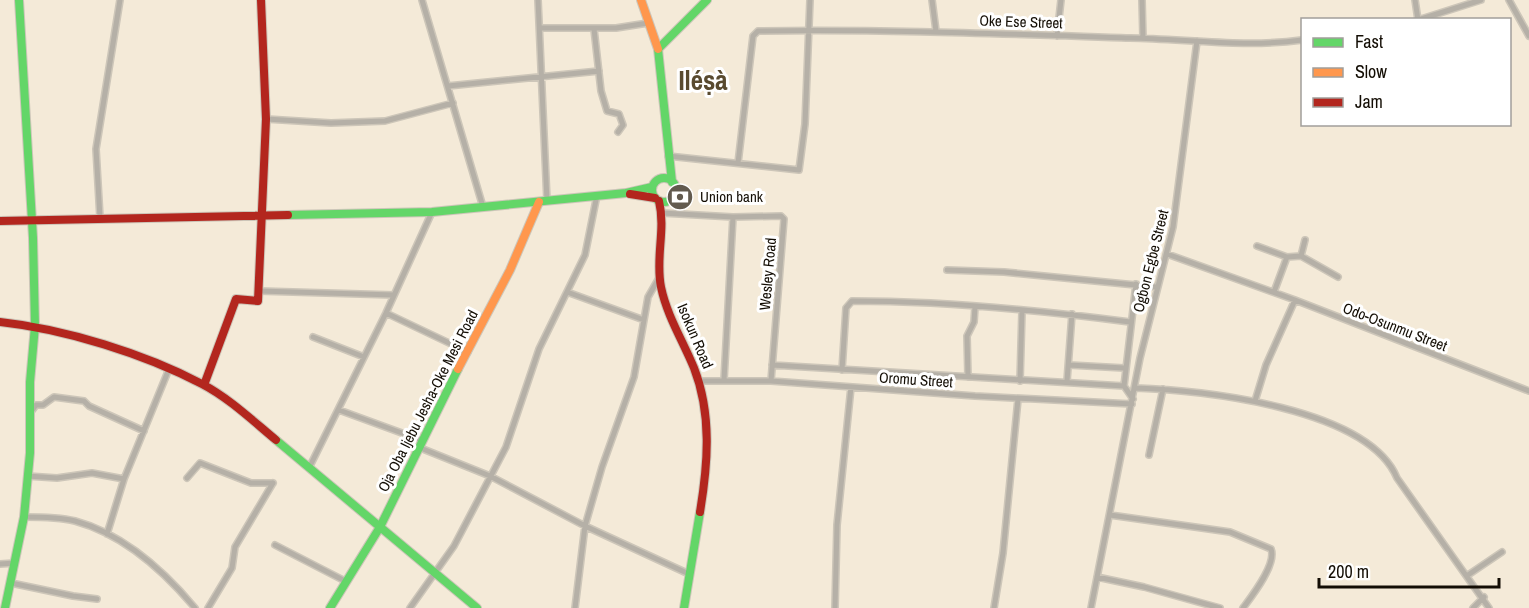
<svg xmlns="http://www.w3.org/2000/svg" width="1529" height="608" viewBox="0 0 1529 608" font-family="'Archivo Narrow',sans-serif">
	<style>
		.lines { fill: none; stroke-linecap: round; stroke-linejoin: round }
		.street-casing { stroke: #cdc6b9; stroke-width: 8 }
		.fast-casing { stroke: #cdc6b9; stroke-width: 10 }
		.slow-casing { stroke: #cdc6b9; stroke-width: 10 }
		.jam-casing { stroke: #cdc6b9; stroke-width: 10 }
		.street { stroke: #b5b0a7; stroke-width: 5 }
		.fast { stroke: #63d668; stroke-width: 8 }
		.slow { stroke: #ff974d; stroke-width: 8 }
		.jam { stroke: #b3261e; stroke-width: 8 }
		.labels { text-anchor: middle; stroke-width: 6; stroke-linejoin: round; paint-order: stroke }
		.street-label { font-size: 15px; fill: #130d04; stroke: #fff }
		.poi-label { font-size: 15px; fill: #130d04; stroke: #fff; text-anchor: start }
		.town-label { font-size: 27px; font-weight: bold; fill: #594a2f; stroke: #fff }
	</style>
	<rect width="100%" height="100%" fill="#f4ead8"/>
	<g class="lines">
		<defs>
			<path id="street" d="M 422,0 L 483,207
				M 538,0 L 547,201
				M 932,0 L 936,31
				M 1142,0 L 1143,38
				M 1415,0 L 1418,20
				M 1509,0 L 1529,36
				M 1418,20 L 1481,0
				M 541,28 L 616,28 L 648,23
				M 594,29 L 601,91 L 607,111 L 619,114 L 623,125 L 618,132
				M 1057,36 L 1061,0
				M 448,86 L 599,71
				M 266,119 L 331,123 L 385,121 L 453,103
				M 668,156 L 799,170 L 805,124 L 810,0
				M 738,163 L 753,36 L 758,31 C 882,29 1006,34 1130,38 C 1187,39 1246,48 1302,40
				M 662,213 L 733,217 L 781,216 L 784,219 L 771,381
				M 100,218 L 96,149 L 120,0
				M 1305,240 L 1301,256 L 1338,277
				M 1257,246 L 1287,257
				M 1167,254 L 1295,300 L 1529,391
				M 947,270 L 1004,272 L 1156,287
				M 259,291 L 394,295
				M 567,292 L 644,320
				M 1274,292 L 1287,257 L 1301,256
				M 386,313 L 468,352
				M 313,337 L 364,357
				M 772,365 L 1124,386
				M 1069,365 L 1124,368
				M 842,370 L 846,308 L 852,301 C 944,301 1038,310 1130,322
				M 968,377 L 967,336 L 974,322 L 975,307
				M 724,380 L 733,217
				M 699,381 L 771,381 L 975,396 L 1132,404
				M 1020,381 L 1022,311
				M 1067,381 L 1072,314
				M 1136,388 C 1203,390 1368,408 1397,478 L 1489,608
				M 1133,399 L 1124,386 L 1136,284
				M 1255,401 L 1266,365 L 1295,300
				M 339,410 L 421,440
				M 30,413 L 36,405 L 43,405 L 54,397 L 84,401 L 89,406 L 144,431
				M 418,447 L 490,476 L 585,526 L 689,574
				M 1149,455 L 1163,389
				M 309,468 L 386,313 L 432,212
				M 27,476 L 57,478 L 92,473 L 124,479
				M 187,478 L 200,463 L 251,483 L 273,483
				M 1110,515 L 1230,532 L 1271,549 C 1277,564 1252,596 1243,608
				M 24,517 C 41,517 59,517 75,521 C 123,534 164,571 195,608
				M 107,534 L 124,479 L 169,369
				M 275,545 L 345,581
				M 0,564 L 15,563
				M 1468,575 L 1502,552
				M 1097,577 L 1144,587 L 1220,608
				M 11,583 L 73,596 L 97,599
				M 208,608 L 232,568 L 235,547 L 273,483
				M 410,608 L 454,546 L 506,447 L 539,349 L 585,255 L 597,195
				M 575,608 L 585,526 L 602,467 L 634,377 L 648,297 L 659,278
				M 835,608 L 837,525 L 851,387
				M 994,608 L 1003,553 L 1018,399
				M 1091,608 L 1140,358 L 1173,227 L 1197,41
				M 1473,608 L 1484,597"/>
			<path id="fast" d="M652 190a12 12 0 1 1 24 0a12 12 0 1 1-24 0Z
				M 672,182 L 658,49 L 707,0
				M 288,215 L 432,212 L 626,193 L 652,187
				M 276,440 L 477,608
				M 5,608 L 24,517 L 30,453 L 30,382 L 35,326 L 33,238 L 19,0
				M 330,608 L 380,527 L 458,369
				M 684,608 L 700,512"/>
			<path id="slow" d="M 641,0 L 658,49
				M 458,369 L 510,270 L 539,202"/>
			<path id="jam" d="M 630,194 L 655,198
				M 659,201 C 666,230 655,258 661,287 C 667,316 683,341 694,368 C 712,414 708,464 700,512
				M 0,221 L 288,215
				M 0,322 C 65,329 145,354 202,384 C 229,398 253,421 276,440
				M 204,385 L 236,299 L 258,301 L 266,119 L 261,0"/>
		</defs>
		<!-- street casing -->
		<use href="#street" class="street-casing"/>
		<!-- fast casing -->
		<use href="#fast" class="fast-casing"/>
		<!-- slow casing -->
		<use href="#slow" class="slow-casing"/>
		<!-- jam casing -->
		<use href="#jam" class="jam-casing"/>
		<!-- street -->
		<use href="#street" class="street"/>
		<!-- fast -->
		<use href="#fast" class="fast"/>
		<!-- slow -->
		<use href="#slow" class="slow"/>
		<!-- jam -->
		<use href="#jam" class="jam"/>
	</g>
	<!-- icons -->
	<defs>
		<symbol id="bank-disc" viewBox="-11 -11 22 22"><circle r="9.5" fill="#625a4e" stroke="#fff"/><path d="M-6-4H6V4H-6ZM0-2.3a2.3 2.3 0 1 0 0 4.6a2.3 2.3 0 1 0 0-4.6Z" fill="#fff"/></symbol>
	</defs>
	<g fill-rule="evenodd">
		<use href="#bank-disc" x="665" y="182" width="30" height="30"/>
	</g>
	<g class="labels">
		<!-- street labels -->
		<g class="street-label">
			<text transform="translate(1021 22) rotate(2)" y="5">Oke Ese Street</text>
			<text transform="translate(1151 261) rotate(-76)" y="5">Ogbon Egbe Street</text>
			<text transform="translate(768 274) rotate(-85)" y="5">Wesley Road</text>
			<text transform="translate(1395 327) rotate(21)" y="5">Odo-Osunmu Street</text>
			<text transform="translate(695 336) rotate(67)" y="5">Isokun Road</text>
			<text transform="translate(916 380) rotate(4)" y="5">Oromu Street</text>
			<text transform="translate(428 401) rotate(-63)" y="5">Oja Oba Ijebu Jesha-Oke Mesi Road</text>
		</g>
		<!-- poi labels -->
		<g class="poi-label">
			<text x="700" y="202">Union bank</text>
		</g>
		<!-- town labels -->
		<g class="town-label">
			<text x="703" y="90">Iléṣà</text>
		</g>
	</g>
	<!-- legend -->
	<rect x="1301" y="18" width="210" height="108" fill="#ffffff" stroke="#a19e9b" stroke-width="1.5"/>
	<rect x="1313" y="38" width="30" height="9" fill="#63d668" stroke="#a19e9b" stroke-width="1.5"/>
	<text x="1355" y="48" font-size="18" fill="#130d04">Fast</text>
	<rect x="1313" y="68" width="30" height="9" fill="#ff974d" stroke="#a19e9b" stroke-width="1.5"/>
	<text x="1355" y="78" font-size="18" fill="#130d04">Slow</text>
	<rect x="1313" y="98" width="30" height="9" fill="#b3261e" stroke="#a19e9b" stroke-width="1.5"/>
	<text x="1355" y="108" font-size="18" fill="#130d04">Jam</text>
	<!-- scale -->
	<path d="M1319 578v9h180v-9" fill="none" stroke="#130d04" stroke-width="3"/>
	<text x="1328" y="578" font-size="18" fill="#130d04" stroke="#ffffff" stroke-width="4.5" paint-order="stroke">200 m</text>
</svg>
